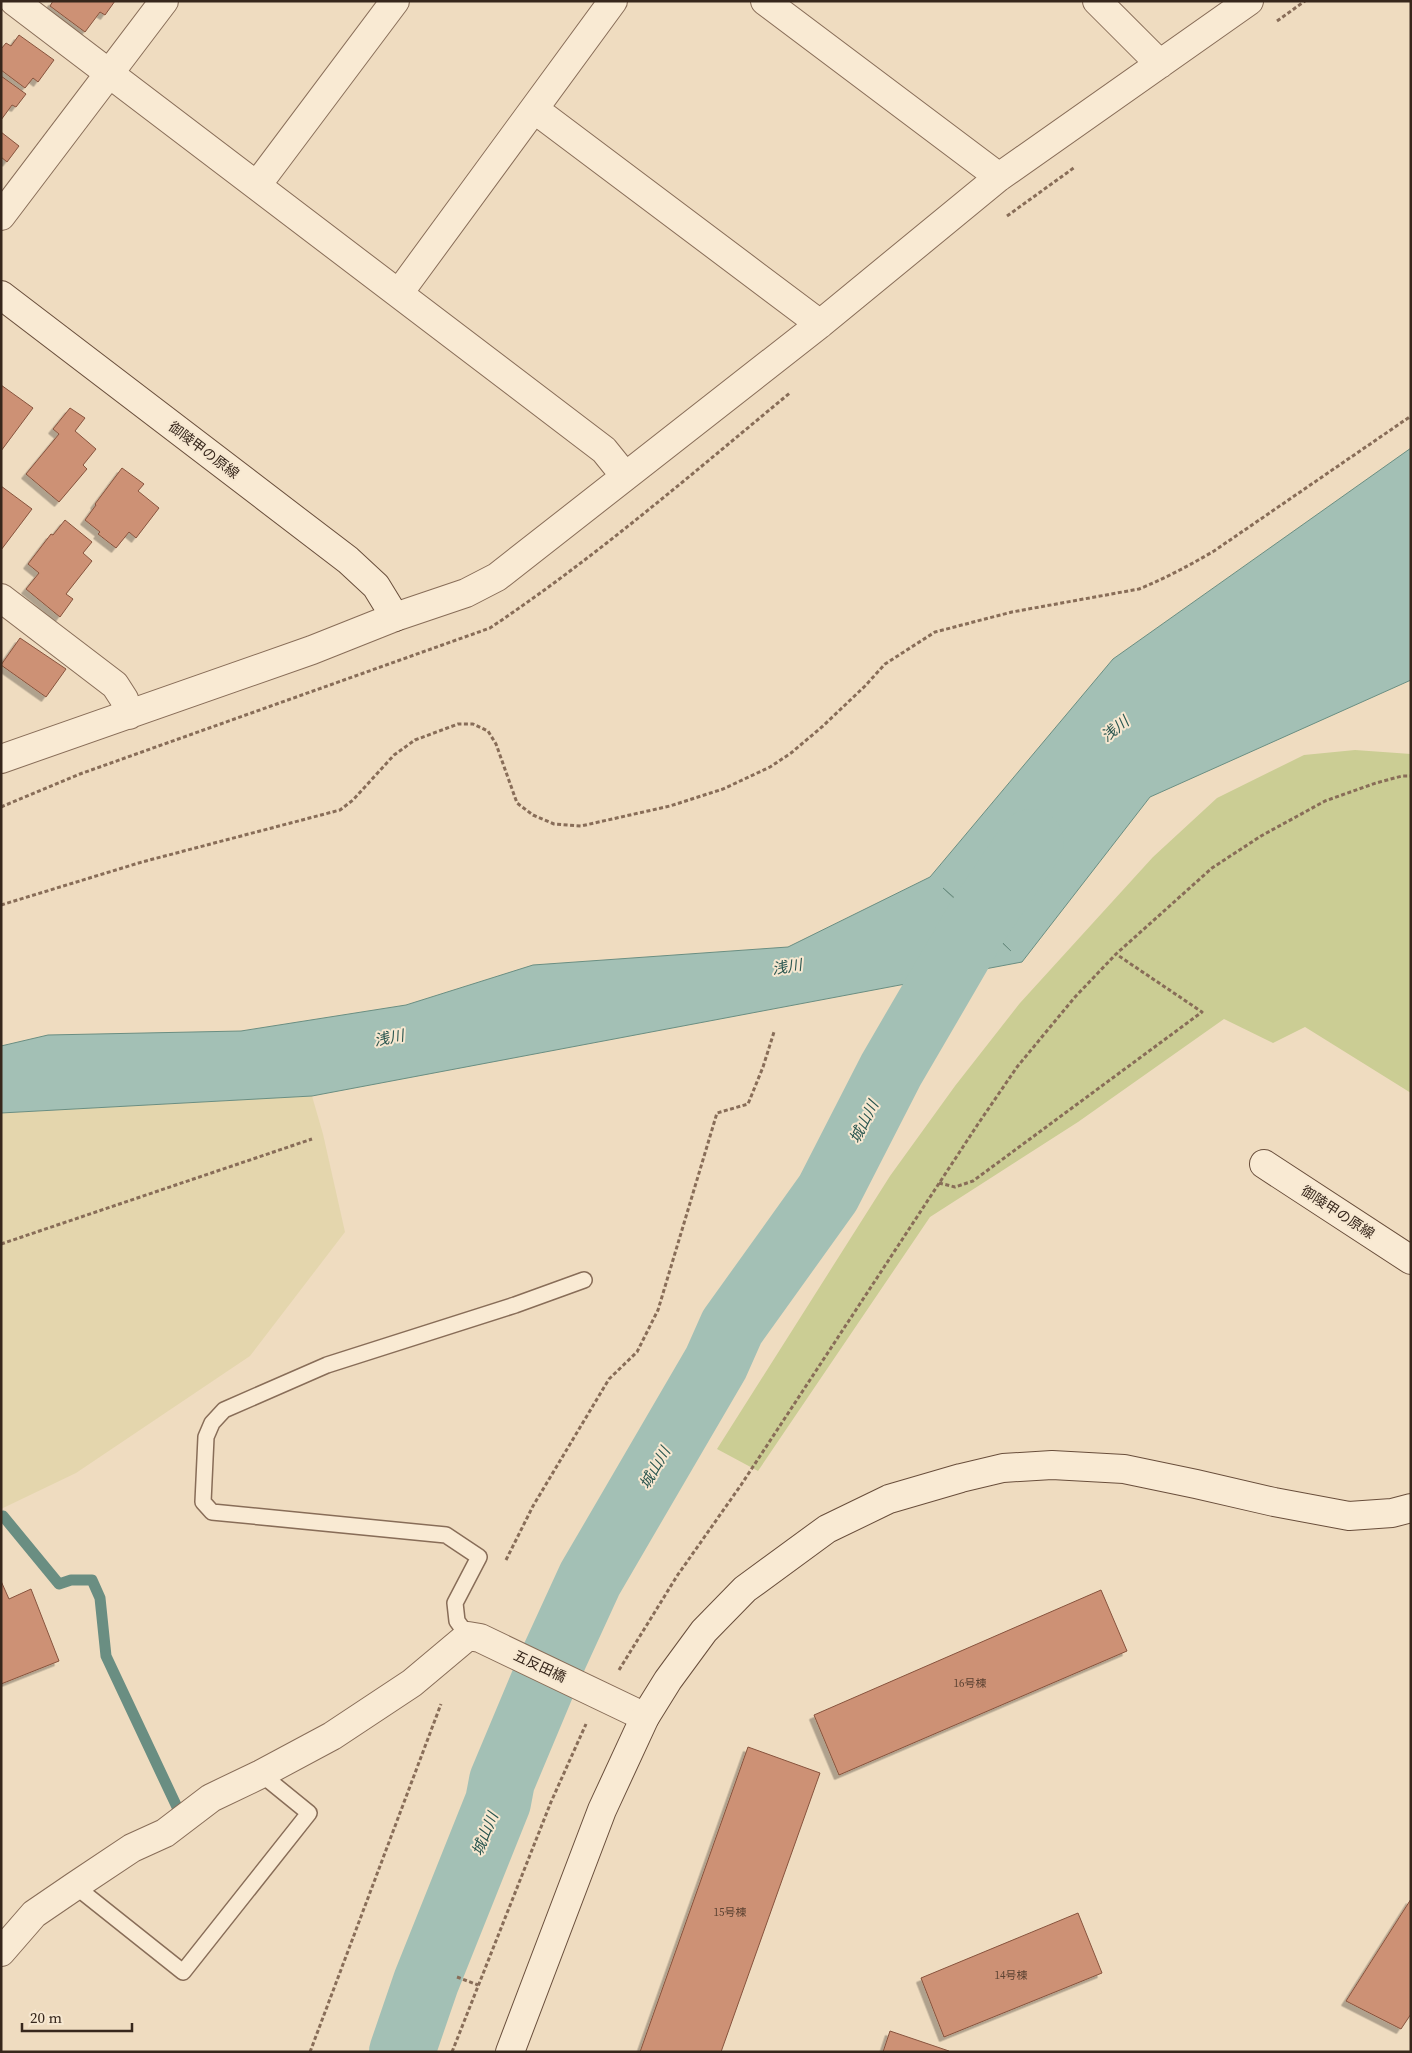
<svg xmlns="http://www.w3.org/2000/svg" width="1412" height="2053" viewBox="0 0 1412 2053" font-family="'Source Serif 4','Noto Sans JP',serif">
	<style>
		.farmland { fill: #e4d6ad }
		.green { fill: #cbcd94 }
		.water { fill: #a3c0b5; stroke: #6a8e82; fill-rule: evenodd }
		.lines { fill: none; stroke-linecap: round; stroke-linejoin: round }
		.stream { stroke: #6a8e82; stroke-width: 11 }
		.river { stroke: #a3c0b5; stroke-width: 66 }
		.building { fill: #cd9175; stroke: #87533d; filter: url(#shadow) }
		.lane-casing { stroke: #886d58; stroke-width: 18 }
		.street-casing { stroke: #886d58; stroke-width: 30 }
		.secondary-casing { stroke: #694e3b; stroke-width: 30 }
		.path { stroke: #886d58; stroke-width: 3; stroke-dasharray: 4 2.5; stroke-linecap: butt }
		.lane { stroke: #f9ead3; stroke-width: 15 }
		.street { stroke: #f9ead3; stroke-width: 28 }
		.secondary { stroke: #f9ead3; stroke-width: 28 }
		.labels { text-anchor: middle; stroke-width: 4; stroke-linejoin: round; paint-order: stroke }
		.number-label { font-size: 11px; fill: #5c4232 }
		.street-label { font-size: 14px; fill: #37271c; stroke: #f6e7d0 }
		.water-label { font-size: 15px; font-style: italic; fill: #2b5750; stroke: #f6e7d0 }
	</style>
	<defs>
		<filter id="shadow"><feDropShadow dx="-4.5" dy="4.5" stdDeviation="0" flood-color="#0004"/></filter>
	</defs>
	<rect width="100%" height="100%" fill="#efdcc0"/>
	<!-- farmland -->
	<path class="farmland" d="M 312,1096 L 323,1134 L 345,1232 L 250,1356 L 76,1473 L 1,1509 L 1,1113 Z"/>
	<!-- green -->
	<path class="green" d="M 1355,750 L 1411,754 L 1411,1093 L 1305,1027 L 1273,1043 L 1224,1019 L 1078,1122 L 930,1217 L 758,1471 L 717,1449 L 890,1176 L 955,1086 L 1020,1003 L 1153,857 L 1217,798 L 1304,755 Z"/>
	<!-- water -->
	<path class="water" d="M 1411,448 L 1411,680 L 1150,797 L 1022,962 L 312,1096 L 1,1113 L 1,1046 L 48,1035 L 241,1031 L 406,1005 L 533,965 L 788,947 L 930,877 L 1113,659 ZM 943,888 L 979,919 L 1011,951 Z"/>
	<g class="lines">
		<!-- stream -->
		<path class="stream" d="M 3,1516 L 59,1584 L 71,1580 L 92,1580 L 100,1598 L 106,1656 L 177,1807"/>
		<!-- river -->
		<path class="river" d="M 402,2052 L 426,1982 L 498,1802 L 502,1781 L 551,1664 L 590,1579 L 716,1363 L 732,1327 L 828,1193 L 891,1070 L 979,919 L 1031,842"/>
	</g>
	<!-- building -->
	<path class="building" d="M 53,1 L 115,1 L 105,15 L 100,12 L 85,32 L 50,6 Z
		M 19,35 L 54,60 L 38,82 L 33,78 L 25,88 L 1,70 L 1,49 L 6,43 L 11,46 Z
		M 1,76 L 26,94 L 16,107 L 12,105 L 1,120 Z
		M 1,132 L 19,146 L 7,162 L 1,157 Z
		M 1,385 L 33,408 L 1,451 Z
		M 70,408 L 85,418 L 75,431 L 96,449 L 83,465 L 87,469 L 59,502 L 26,474 L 59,434 L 53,429 Z
		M 122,468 L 144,484 L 138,491 L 159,508 L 136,538 L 129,532 L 116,548 L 98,534 L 100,532 L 85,520 L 96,505 L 95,504 Z
		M 1,486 L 32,509 L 1,550 Z
		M 65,520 L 92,542 L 83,553 L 92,561 L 66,594 L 73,599 L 60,617 L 26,589 L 39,573 L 28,564 L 51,534 L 53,535 Z
		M 20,638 L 66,669 L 46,697 L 1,665 Z
		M 1,1581 L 9,1599 L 31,1589 L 59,1661 L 1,1684 Z
		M 1101,1590 L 1127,1651 L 839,1775 L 814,1715 Z
		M 748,1747 L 820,1773 L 721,2052 L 640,2052 Z
		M 1411,1899 L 1411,2014 L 1401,2029 L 1346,2001 Z
		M 1078,1913 L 1102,1973 L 944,2037 L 921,1978 Z
		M 890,2031 L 949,2051 L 948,2052 L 883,2052 Z"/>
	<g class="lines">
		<defs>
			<path id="lane" d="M 468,1636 L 457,1621 L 455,1603 L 479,1557 L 446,1535 L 212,1512 L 203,1502 L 206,1437 L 212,1423 L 224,1410 L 327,1365 L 515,1305 L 584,1280
				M 75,1886 L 183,1972 L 309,1813 L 261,1774"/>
			<path id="street" d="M 14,1 L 604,450 L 625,476
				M 765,1 L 999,177
				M 1097,1 L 1160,64
				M 534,109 L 820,324
				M 257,185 L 395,1
				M 1,216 L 164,1
				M 399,293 L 613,1
				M 1,598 L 115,685 L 124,699 L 129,715
				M 1,759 L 312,650 L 395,617 L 466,593 L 497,577 L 820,324 L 999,177 L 1249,1
				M 1,1952 L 34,1914 L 75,1886 L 132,1848 L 165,1833 L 211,1798 L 261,1774 L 332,1736 L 412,1683 L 468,1636 L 480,1638 L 645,1717"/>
			<path id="secondary" d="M 1,295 L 348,560 L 376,586 L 395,617
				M 1264,1164 L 1411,1260
				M 510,2052 L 602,1810 L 645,1717 L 668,1680 L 704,1631 L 745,1589 L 827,1529 L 889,1499 L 961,1478 L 1003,1468 L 1052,1465 L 1124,1469 L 1196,1484 L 1274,1502 L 1349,1516 L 1392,1513 L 1411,1508"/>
		</defs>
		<!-- lane casing -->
		<use href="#lane" class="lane-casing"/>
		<!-- street casing -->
		<use href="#street" class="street-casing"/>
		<!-- secondary casing -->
		<use href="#secondary" class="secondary-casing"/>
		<!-- path -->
		<path class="path" d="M 1277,21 L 1305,1
			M 1007,216 L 1075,167
			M 1,807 L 80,774 L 490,628 C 596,557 693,473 791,392
			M 1,905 L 142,862 L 340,810 L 353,800 L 394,755 L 415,740 L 458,724 L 473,724 L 488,731 L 496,744 L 517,803 L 533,815 L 554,824 L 581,826 L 670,806 L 723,789 L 770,767 L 791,753 L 823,726 L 865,686 L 885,664 L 935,632 L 1012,612 L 1139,589 C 1166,578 1190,565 1214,551 L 1411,416
			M 939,1183 L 955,1187 L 973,1181 L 1202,1012 L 1116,954
			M 1,1244 L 312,1139
			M 506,1560 L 533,1506 L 609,1379 L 637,1352 L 658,1310 L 717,1113 L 748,1104 L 763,1067 L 774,1032
			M 619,1670 L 677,1576 L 741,1485 L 978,1124 L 1017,1067 L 1075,997 L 1116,954 L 1212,868 L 1261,836 L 1325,801 L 1376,783 L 1402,776 L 1411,776
			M 457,1977 L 478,1985
			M 310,2052 L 441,1704
			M 452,2052 L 551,1802 L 586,1724"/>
		<!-- lane -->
		<use href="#lane" class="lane"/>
		<!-- street -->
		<use href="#street" class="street"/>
		<!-- secondary -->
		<use href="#secondary" class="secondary"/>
	</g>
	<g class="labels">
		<!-- number labels -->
		<g class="number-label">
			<text x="970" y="1687">16号棟</text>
			<text x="730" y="1916">15号棟</text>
			<text x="1011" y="1979">14号棟</text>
		</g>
		<!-- street labels -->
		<g class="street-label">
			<text transform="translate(204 450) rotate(37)" y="5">御陵甲の原線</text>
			<text transform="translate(1338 1212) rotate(33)" y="5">御陵甲の原線</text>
			<text transform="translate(540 1666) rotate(25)" y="5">五反田橋</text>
		</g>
		<!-- water labels -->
		<g class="water-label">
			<text transform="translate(1115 729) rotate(-39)" y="5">浅川</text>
			<text transform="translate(787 967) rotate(-9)" y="5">浅川</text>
			<text transform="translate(389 1038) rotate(-11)" y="5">浅川</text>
			<text transform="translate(864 1122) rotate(-63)" y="5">城山川</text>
			<text transform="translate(655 1468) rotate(-60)" y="5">城山川</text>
			<text transform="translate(485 1834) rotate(-68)" y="5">城山川</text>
		</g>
	</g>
	<!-- border -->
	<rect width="1412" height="2053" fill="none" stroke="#37271c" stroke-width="5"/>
	<!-- scale -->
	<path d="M22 2023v8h110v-8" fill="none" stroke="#37271c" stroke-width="2.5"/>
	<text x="30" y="2023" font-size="15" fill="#37271c" stroke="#f6e7d0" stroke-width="4" paint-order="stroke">20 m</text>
</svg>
